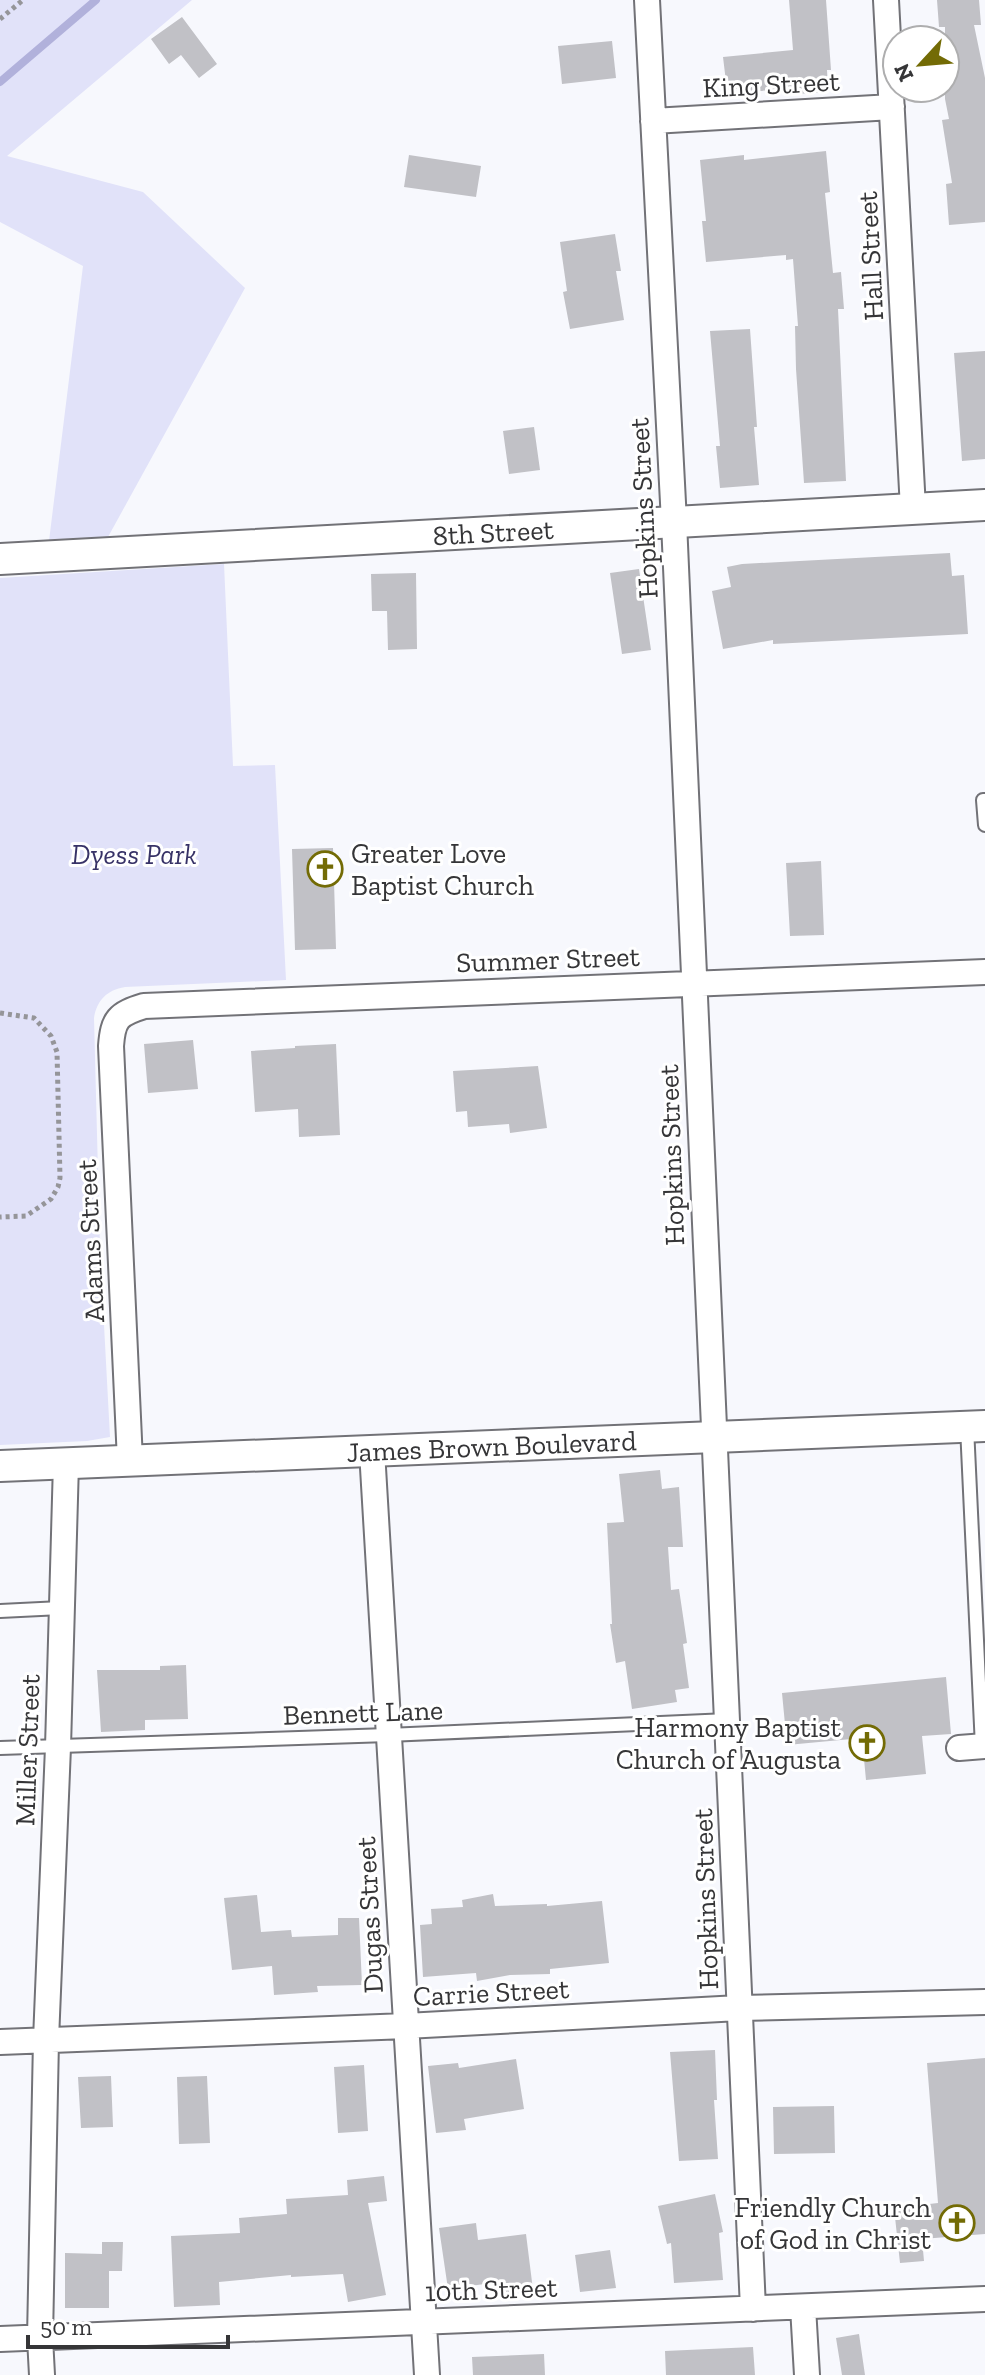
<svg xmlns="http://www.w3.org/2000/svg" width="985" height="2375" viewBox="0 0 985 2375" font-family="'Zilla Slab',serif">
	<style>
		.green { fill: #e1e2f9 }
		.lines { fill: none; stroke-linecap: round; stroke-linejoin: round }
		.stream { stroke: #b1b1db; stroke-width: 8 }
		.building { fill: #c1c1c6 }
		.service-casing { stroke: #727277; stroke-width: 16 }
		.minor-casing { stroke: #727277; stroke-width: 28 }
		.tertiary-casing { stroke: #727277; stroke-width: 34 }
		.path { stroke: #959599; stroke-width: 5; stroke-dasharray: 4 4; stroke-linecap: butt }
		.service { stroke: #fff; stroke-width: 12 }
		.minor { stroke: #fff; stroke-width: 24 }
		.tertiary { stroke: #fff; stroke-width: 30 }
		.labels { text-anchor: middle; stroke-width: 6; stroke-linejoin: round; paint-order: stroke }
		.street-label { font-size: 28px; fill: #353537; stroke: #fff }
		.poi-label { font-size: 28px; fill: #353537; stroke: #fff; text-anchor: end }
		.park-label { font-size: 28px; font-style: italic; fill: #373267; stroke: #fff }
	</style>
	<rect width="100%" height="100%" fill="#f7f8fd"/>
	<!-- green -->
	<path class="green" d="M 0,0 L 192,0 L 7,156 L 143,192 L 245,288 L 108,537 L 49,541 L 83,266 L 0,222 Z
		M 224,564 L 233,766 L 275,765 L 286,980 L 125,987 C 107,990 97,1000 94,1018 L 100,1250 L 110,1437 L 87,1441 L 0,1445 L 0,578 Z"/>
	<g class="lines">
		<!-- stream -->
		<path class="stream" d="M 0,82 L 96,0"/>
	</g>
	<!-- building -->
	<path class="building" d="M 789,0 L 826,0 L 831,70 L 827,70 L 828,92 L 796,94 L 795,88 L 748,92 L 748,87 L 727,90 L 723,57 L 793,50 Z
		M 937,0 L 979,0 L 981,25 L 974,25 L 985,78 L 985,222 L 949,225 L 946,184 L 952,183 L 942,120 L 949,119 L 945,99 L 945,27 L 939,27 Z
		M 182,17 L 217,64 L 199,78 L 181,55 L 169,64 L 151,39 Z
		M 612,41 L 616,78 L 562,84 L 558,46 Z
		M 826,151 L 830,192 L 825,193 L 833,273 L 841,272 L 844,309 L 838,309 L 846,481 L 804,483 L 796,369 L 795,326 L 798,326 L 793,259 L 786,260 L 786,255 L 706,262 L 702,221 L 706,221 L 700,160 L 744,155 L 744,160 Z
		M 409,155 L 481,166 L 476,197 L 404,187 Z
		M 615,234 L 621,271 L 616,271 L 624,320 L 570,329 L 563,292 L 567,291 L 560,242 Z
		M 750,329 L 757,427 L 754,427 L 759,485 L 720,488 L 716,446 L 720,446 L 710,331 Z
		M 985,351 L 985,459 L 962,461 L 954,353 Z
		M 534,427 L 540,470 L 509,474 L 503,431 Z
		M 950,553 L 952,576 L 964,575 L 968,634 L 773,644 L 773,640 L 723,649 L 712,591 L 731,587 L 727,567 L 742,564 Z
		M 639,569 L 651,650 L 622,654 L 610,573 Z
		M 416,573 L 417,649 L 388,650 L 387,611 L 372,611 L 371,574 Z
		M 333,848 L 336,949 L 295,950 L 292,849 Z
		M 821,861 L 824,935 L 790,936 L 786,863 Z
		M 193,1040 L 198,1089 L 148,1093 L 144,1044 Z
		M 336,1044 L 340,1135 L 299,1137 L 298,1109 L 255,1112 L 251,1051 L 295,1048 L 295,1046 Z
		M 538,1066 L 547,1128 L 510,1133 L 509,1124 L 468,1127 L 467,1111 L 456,1112 L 453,1071 Z
		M 660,1470 L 662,1489 L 679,1487 L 683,1547 L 668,1547 L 671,1590 L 679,1589 L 687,1643 L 683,1644 L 689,1688 L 675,1690 L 677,1702 L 632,1709 L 625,1661 L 616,1663 L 610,1624 L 612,1624 L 607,1523 L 624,1522 L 619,1474 Z
		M 186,1665 L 188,1719 L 145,1720 L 145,1730 L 101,1732 L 97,1670 L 160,1670 L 160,1666 Z
		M 946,1677 L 951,1734 L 922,1736 L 926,1774 L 866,1780 L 862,1738 L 787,1745 L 782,1693 Z
		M 493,1894 L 495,1906 L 547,1904 L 547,1906 L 602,1901 L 609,1963 L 550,1969 L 550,1974 L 510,1975 L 477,1981 L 476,1973 L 423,1977 L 420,1925 L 432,1924 L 431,1909 L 463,1907 L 462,1900 Z
		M 257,1895 L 261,1932 L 291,1930 L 292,1937 L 338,1935 L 338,1918 L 359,1918 L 362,1985 L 317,1986 L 318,1992 L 274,1995 L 272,1966 L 232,1970 L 224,1898 Z
		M 715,2050 L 717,2100 L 714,2100 L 718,2159 L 679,2161 L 670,2052 Z
		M 985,2058 L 985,2234 L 922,2239 L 924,2261 L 900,2263 L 894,2208 L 938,2203 L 927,2063 Z
		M 516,2059 L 524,2109 L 464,2119 L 466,2130 L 436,2133 L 428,2066 L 458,2063 L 459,2068 Z
		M 364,2065 L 368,2131 L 338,2133 L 334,2067 Z
		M 111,2076 L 113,2127 L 81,2128 L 78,2077 Z
		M 207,2076 L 210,2143 L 179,2144 L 177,2077 Z
		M 834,2106 L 835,2153 L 774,2154 L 773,2107 Z
		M 384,2176 L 387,2201 L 368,2203 L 386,2295 L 348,2302 L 343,2274 L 291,2277 L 291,2275 L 219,2282 L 220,2305 L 174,2307 L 171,2236 L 240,2233 L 239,2218 L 287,2214 L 286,2199 L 348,2195 L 347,2180 Z
		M 715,2194 L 723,2232 L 719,2233 L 723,2280 L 674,2283 L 671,2243 L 667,2244 L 658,2206 Z
		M 476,2223 L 478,2240 L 526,2234 L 533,2290 L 501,2294 L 499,2282 L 448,2289 L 439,2228 Z
		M 102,2242 L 123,2242 L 122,2271 L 109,2271 L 109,2308 L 65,2308 L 65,2253 L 102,2254 Z
		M 610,2250 L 616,2288 L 580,2292 L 575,2255 Z
		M 859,2334 L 865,2375 L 842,2375 L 836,2338 Z
		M 753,2347 L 755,2375 L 666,2375 L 665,2351 Z
		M 544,2354 L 545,2375 L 473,2375 L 472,2357 Z"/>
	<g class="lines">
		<defs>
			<path id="service" d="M 985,800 L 983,800 L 985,825
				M 967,1427 L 982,1747
				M 0,1611 L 61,1608
				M 0,1748 L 388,1735 L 728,1720"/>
			<path id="minor" d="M 647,0 L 674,522 L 753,2309
				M 886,0 L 913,509
				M 653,121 L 892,107
				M 372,1451 L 427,2375
				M 130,1461 L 111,1046 C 113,1019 118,1014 144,1006 L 985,972
				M 959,1748 L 985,1746
				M 0,2042 L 406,2026 L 739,2008 L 985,2002
				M 803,2307 L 807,2375
				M 0,2339 L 985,2299
				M 42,2375 L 40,2338 L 46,2040 L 58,1747 L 66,1463"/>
			<g id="tertiary">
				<path id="s1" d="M 0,559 L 985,505"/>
				<path id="s2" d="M 0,1466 L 985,1426"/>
			</g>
		</defs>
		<!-- service casing -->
		<use href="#service" class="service-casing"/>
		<!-- minor casing -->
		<use href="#minor" class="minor-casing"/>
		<!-- tertiary casing -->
		<use href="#tertiary" class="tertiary-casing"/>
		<!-- path -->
		<path class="path" d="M 0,19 L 23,0
			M 0,1013 L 34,1018 L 51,1036 L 57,1052 L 60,1178 L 58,1187 L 51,1199 L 26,1216 L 0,1217"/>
		<!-- service -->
		<use href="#service" class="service"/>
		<!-- minor -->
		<use href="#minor" class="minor"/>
		<!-- tertiary -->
		<use href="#tertiary" class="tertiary"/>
	</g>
	<!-- icons -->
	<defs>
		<symbol id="church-ring" viewBox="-11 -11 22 22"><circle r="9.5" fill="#fff" stroke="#736b05" stroke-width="1.5"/><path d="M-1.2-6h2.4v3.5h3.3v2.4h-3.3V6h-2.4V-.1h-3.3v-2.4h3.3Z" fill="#736b05"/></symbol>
	</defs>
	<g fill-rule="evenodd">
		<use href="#church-ring" x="305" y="849" width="40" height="40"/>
		<use href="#church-ring" x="847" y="1723" width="40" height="40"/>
		<use href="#church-ring" x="937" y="2203" width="40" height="40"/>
	</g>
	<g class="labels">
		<!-- street labels -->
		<g class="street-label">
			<text transform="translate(771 84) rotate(-3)" y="10">King Street</text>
			<text transform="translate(870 256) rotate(-93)" y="10">Hall Street</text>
			<text transform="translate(643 508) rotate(-93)" y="10">Hopkins Street</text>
			<text dy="10" stroke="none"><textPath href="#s1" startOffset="494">8th Street</textPath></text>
			<text transform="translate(548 959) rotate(-2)" y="10">Summer Street</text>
			<text transform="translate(671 1155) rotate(-92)" y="10">Hopkins Street</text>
			<text transform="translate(90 1241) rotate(-93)" y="10">Adams Street</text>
			<text dy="10" stroke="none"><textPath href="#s2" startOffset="492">James Brown Boulevard</textPath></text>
			<text transform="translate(363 1712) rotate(-2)" y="10">Bennett Lane</text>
			<text transform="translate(27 1750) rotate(-88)" y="10">Miller Street</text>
			<text transform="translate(705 1899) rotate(-92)" y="10">Hopkins Street</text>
			<text transform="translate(369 1915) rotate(-93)" y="10">Dugas Street</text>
			<text transform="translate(491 1992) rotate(-3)" y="10">Carrie Street</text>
			<text transform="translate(491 2289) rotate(-2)" y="10">10th Street</text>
		</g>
		<!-- poi labels -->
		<g class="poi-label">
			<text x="351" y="863" text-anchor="start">Greater Love<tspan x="351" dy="32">Baptist Church</tspan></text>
			<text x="841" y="1737">Harmony Baptist<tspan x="841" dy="32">Church of Augusta</tspan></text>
			<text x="931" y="2217">Friendly Church<tspan x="931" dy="32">of God in Christ</tspan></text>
		</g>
		<!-- park labels -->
		<g class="park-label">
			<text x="134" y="864">Dyess Park</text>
		</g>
	</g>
	<!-- north arrow -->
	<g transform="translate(921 64) rotate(244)"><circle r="38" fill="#ffffff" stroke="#aeaeaf" stroke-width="2"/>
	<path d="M0-6L14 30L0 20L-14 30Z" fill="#736b05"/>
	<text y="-12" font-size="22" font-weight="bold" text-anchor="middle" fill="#353537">N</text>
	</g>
	<!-- scale -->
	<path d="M28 2335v12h200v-12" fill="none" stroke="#353537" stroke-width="4"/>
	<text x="40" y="2335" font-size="24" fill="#353537" stroke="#ffffff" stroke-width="6" paint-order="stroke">50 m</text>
</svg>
